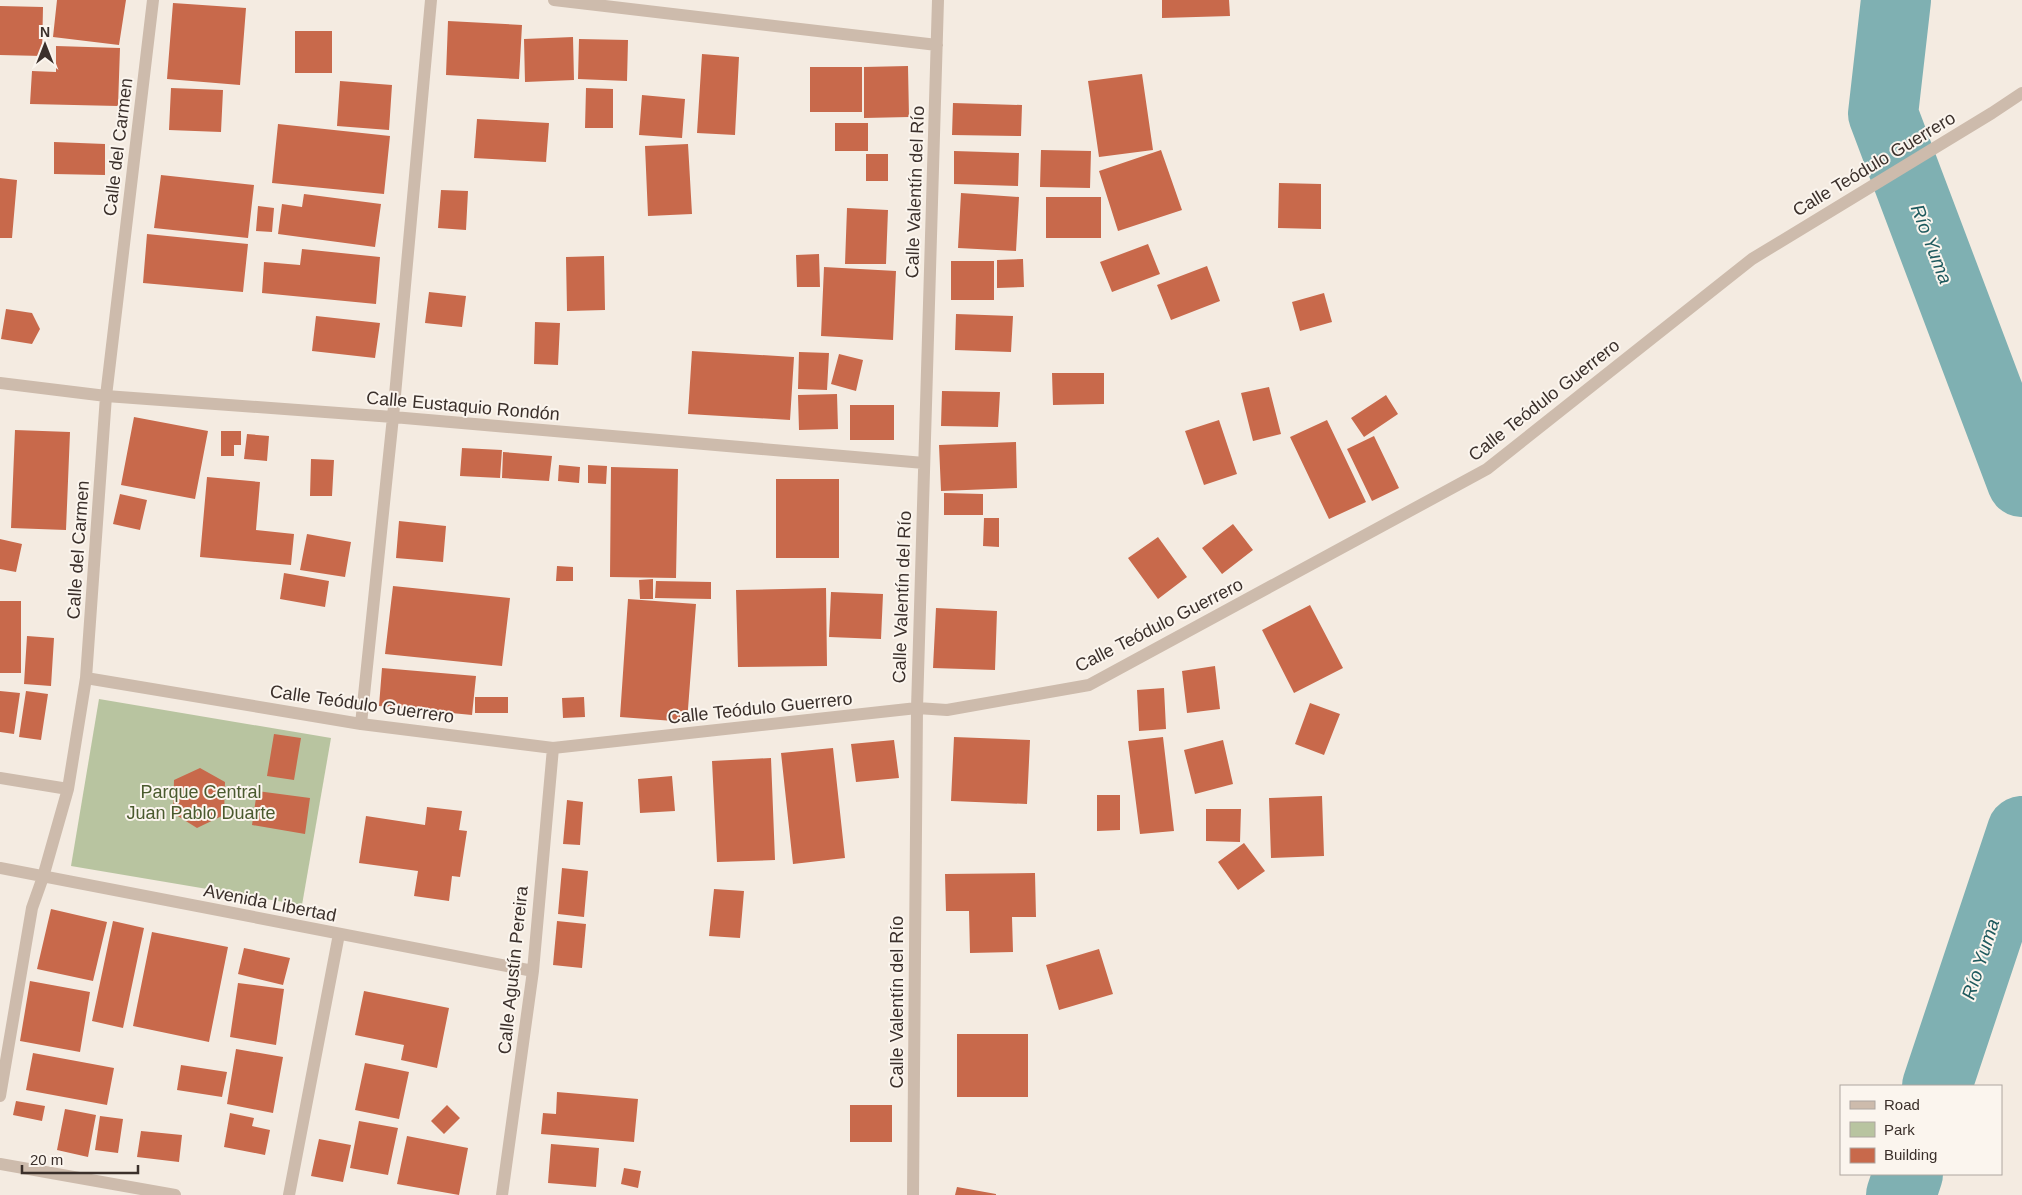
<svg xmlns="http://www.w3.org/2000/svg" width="2022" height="1195" viewBox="0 0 2022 1195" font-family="Arial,sans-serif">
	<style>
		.green { fill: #b8c4a0 }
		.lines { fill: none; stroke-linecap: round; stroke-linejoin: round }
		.river { stroke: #7fb0b2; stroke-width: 70 }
		.building { fill: #c8694b }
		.street { stroke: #cdbbac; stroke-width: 12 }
		.labels { text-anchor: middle; stroke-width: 4; stroke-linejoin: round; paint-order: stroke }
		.street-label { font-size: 18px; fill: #3b302b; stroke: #fbf5ee }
		.park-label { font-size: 18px; fill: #4a5a2e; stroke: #fbf5ee }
		.water-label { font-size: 19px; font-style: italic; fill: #1f5a5e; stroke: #fbf5ee }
	</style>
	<rect width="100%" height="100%" fill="#f4ebe1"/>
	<!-- green -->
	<path class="green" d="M 99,699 L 331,738 L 302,905 L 71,866 Z"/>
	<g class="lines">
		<!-- river -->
		<path class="river" d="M 1896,0 L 1883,114 L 2022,482
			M 1937,1086 L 2022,831
			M 1901,1195 L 1908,1174"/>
	</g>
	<!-- building -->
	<path class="building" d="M 57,0 L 126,0 L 119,45 L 53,37 Z
		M 1162,0 L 1229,0 L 1230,16 L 1162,18 Z
		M 173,3 L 246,8 L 240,85 L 167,79 Z
		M 0,6 L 43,7 L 42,56 L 0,55 Z
		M 448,21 L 522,25 L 519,79 L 446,75 Z
		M 295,31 L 332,31 L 332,73 L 295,73 Z
		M 573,37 L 574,80 L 525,82 L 524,39 Z
		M 579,39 L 628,40 L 627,81 L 578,79 Z
		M 56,46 L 120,48 L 118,106 L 30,104 L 32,71 L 56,72 Z
		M 702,54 L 739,57 L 735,135 L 697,133 Z
		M 908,66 L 909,117 L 864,118 L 864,67 Z
		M 810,67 L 862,67 L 862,112 L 810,112 Z
		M 1142,74 L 1153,150 L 1099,157 L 1088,81 Z
		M 340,81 L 392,85 L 389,130 L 337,126 Z
		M 171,88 L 223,90 L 221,132 L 169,130 Z
		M 586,88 L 613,89 L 613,128 L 585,128 Z
		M 642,95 L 685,99 L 682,138 L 639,135 Z
		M 953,103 L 1022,105 L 1021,136 L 952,135 Z
		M 477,119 L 549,123 L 546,162 L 474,158 Z
		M 835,123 L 868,123 L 868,151 L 835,151 Z
		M 278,124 L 390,136 L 384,194 L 272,183 Z
		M 54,142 L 105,144 L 105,175 L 54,174 Z
		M 688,144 L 692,214 L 648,216 L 645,146 Z
		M 1041,150 L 1091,151 L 1090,188 L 1040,187 Z
		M 1161,150 L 1182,210 L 1118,231 L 1099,171 Z
		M 954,151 L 1019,153 L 1018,186 L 954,184 Z
		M 866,154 L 888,154 L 888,181 L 866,181 Z
		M 161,175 L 254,185 L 248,238 L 154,228 Z
		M 0,178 L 17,180 L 12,238 L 0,238 Z
		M 1279,183 L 1321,184 L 1321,229 L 1278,228 Z
		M 441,190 L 468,191 L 466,230 L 438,228 Z
		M 961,193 L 1019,197 L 1016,251 L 958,248 Z
		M 304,194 L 381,204 L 375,247 L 278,234 L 282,204 L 302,207 Z
		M 1046,197 L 1101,197 L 1101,238 L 1046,238 Z
		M 258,206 L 274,208 L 272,232 L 256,231 Z
		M 847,208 L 888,210 L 886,264 L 845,264 Z
		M 147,234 L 248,244 L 243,292 L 143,283 Z
		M 1148,244 L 1160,274 L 1112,292 L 1100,262 Z
		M 302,249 L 380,257 L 376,304 L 262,293 L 264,262 L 300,265 Z
		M 819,254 L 820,287 L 797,287 L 796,255 Z
		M 604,256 L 605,310 L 567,311 L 566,257 Z
		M 1023,259 L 1024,287 L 997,288 L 997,260 Z
		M 951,261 L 994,261 L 994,300 L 951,300 Z
		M 1207,266 L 1220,301 L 1171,320 L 1157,285 Z
		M 824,267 L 896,271 L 893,340 L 821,336 Z
		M 429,292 L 466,296 L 462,327 L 425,323 Z
		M 1324,293 L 1332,322 L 1300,331 L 1292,302 Z
		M 6,309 L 32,313 L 40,329 L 32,344 L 1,339 Z
		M 956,314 L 1013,316 L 1011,352 L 955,350 Z
		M 316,316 L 380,323 L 375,358 L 312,351 Z
		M 535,322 L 560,323 L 558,365 L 534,364 Z
		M 692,351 L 794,357 L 790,420 L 688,414 Z
		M 799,352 L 829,353 L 827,390 L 798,389 Z
		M 839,354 L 863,360 L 856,391 L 831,384 Z
		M 1052,373 L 1104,373 L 1104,404 L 1053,405 Z
		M 1269,387 L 1281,434 L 1253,441 L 1241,393 Z
		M 942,391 L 1000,392 L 998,427 L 941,426 Z
		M 837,394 L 838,429 L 799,430 L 798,395 Z
		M 1386,395 L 1398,414 L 1364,437 L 1351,418 Z
		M 850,405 L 894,405 L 894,440 L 850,440 Z
		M 134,417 L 208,431 L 195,499 L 121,485 Z
		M 1219,420 L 1237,474 L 1204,485 L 1185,431 Z
		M 1327,420 L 1366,502 L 1329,519 L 1290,437 Z
		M 15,430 L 70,432 L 66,530 L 11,528 Z
		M 221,431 L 241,431 L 241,445 L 234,445 L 234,456 L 221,456 Z
		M 247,434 L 269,436 L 267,461 L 244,459 Z
		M 1374,436 L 1399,488 L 1372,501 L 1347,449 Z
		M 1016,442 L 1017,488 L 941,491 L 939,445 Z
		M 462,448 L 502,450 L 500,478 L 460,476 Z
		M 503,452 L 552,456 L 549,481 L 502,478 Z
		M 311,459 L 334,460 L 332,496 L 310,496 Z
		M 559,465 L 580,467 L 579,483 L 558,481 Z
		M 588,465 L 607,466 L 606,484 L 588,483 Z
		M 611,467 L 678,469 L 676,578 L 610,577 Z
		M 207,477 L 260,482 L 256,530 L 294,534 L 291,565 L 200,557 Z
		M 776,479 L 839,479 L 839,558 L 776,558 Z
		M 944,493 L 983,494 L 983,515 L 944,515 Z
		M 120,494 L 147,500 L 140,530 L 113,524 Z
		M 984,518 L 999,518 L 999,547 L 983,546 Z
		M 399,521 L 446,526 L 443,562 L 396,558 Z
		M 1233,524 L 1253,550 L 1222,574 L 1202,548 Z
		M 307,534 L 351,542 L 345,577 L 300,570 Z
		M 1158,537 L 1187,577 L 1158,599 L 1128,558 Z
		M 0,539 L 22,544 L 16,572 L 0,569 Z
		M 557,566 L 573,567 L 573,581 L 556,581 Z
		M 284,573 L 329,581 L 325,607 L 280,599 Z
		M 653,579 L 653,599 L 640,599 L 639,580 Z
		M 656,581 L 711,582 L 711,599 L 655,598 Z
		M 393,586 L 510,598 L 502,666 L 385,654 Z
		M 826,588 L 827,666 L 738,667 L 736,590 Z
		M 831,592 L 883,594 L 881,639 L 829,637 Z
		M 628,599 L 696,604 L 687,722 L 620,717 Z
		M 0,601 L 21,601 L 21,673 L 0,673 Z
		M 1310,605 L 1343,668 L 1294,693 L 1262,630 Z
		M 936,608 L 997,611 L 995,670 L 933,668 Z
		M 27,636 L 54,638 L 51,686 L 24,684 Z
		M 1215,666 L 1220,709 L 1187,713 L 1182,671 Z
		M 382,668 L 476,676 L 472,715 L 379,706 Z
		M 1164,688 L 1166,729 L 1139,731 L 1137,690 Z
		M 0,691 L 20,693 L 14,734 L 0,732 Z
		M 26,691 L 48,694 L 41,740 L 19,737 Z
		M 475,697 L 508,697 L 508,713 L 475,713 Z
		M 584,697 L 585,717 L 563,718 L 562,698 Z
		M 1310,703 L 1340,714 L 1324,755 L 1295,744 Z
		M 274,734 L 301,738 L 294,780 L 267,776 Z
		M 954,737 L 1030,740 L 1027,804 L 951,801 Z
		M 1163,737 L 1174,831 L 1140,834 L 1128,741 Z
		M 894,740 L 899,778 L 856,782 L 851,744 Z
		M 1223,740 L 1233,784 L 1195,794 L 1184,750 Z
		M 833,748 L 845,858 L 793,864 L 781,753 Z
		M 771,758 L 775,860 L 717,862 L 712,761 Z
		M 200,768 L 225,782 L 224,815 L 197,828 L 173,813 L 174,780 Z
		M 672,776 L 675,811 L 640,813 L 638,779 Z
		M 257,791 L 310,798 L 305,834 L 252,825 Z
		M 1097,795 L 1120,795 L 1120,830 L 1097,831 Z
		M 1322,796 L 1324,856 L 1271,858 L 1269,798 Z
		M 567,800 L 583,802 L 580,845 L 563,844 Z
		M 427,807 L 462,811 L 459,830 L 467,831 L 460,877 L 452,876 L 449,901 L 414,896 L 418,871 L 359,863 L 366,816 L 425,825 Z
		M 1206,809 L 1241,809 L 1240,842 L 1206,841 Z
		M 1244,843 L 1265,871 L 1238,890 L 1218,862 Z
		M 562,868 L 588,871 L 584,917 L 558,914 Z
		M 1035,873 L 1036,917 L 1012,917 L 1013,952 L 970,953 L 969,911 L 946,911 L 945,874 Z
		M 714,889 L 744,891 L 740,938 L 709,936 Z
		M 51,909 L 107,922 L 93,981 L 37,969 Z
		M 113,921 L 144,928 L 123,1028 L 92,1021 Z
		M 557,921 L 586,924 L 582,968 L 553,965 Z
		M 152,932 L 228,947 L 209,1042 L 133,1026 Z
		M 244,948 L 290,958 L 283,985 L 238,974 Z
		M 1099,949 L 1113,994 L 1059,1010 L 1046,965 Z
		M 30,981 L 90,992 L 80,1052 L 20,1041 Z
		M 238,983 L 284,989 L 276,1045 L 230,1037 Z
		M 364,991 L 449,1008 L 437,1068 L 401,1060 L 404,1045 L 355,1035 Z
		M 957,1034 L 1028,1034 L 1028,1097 L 957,1097 Z
		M 236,1049 L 283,1057 L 273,1113 L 227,1104 Z
		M 33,1053 L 114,1068 L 107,1105 L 26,1090 Z
		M 365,1063 L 409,1072 L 399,1119 L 355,1110 Z
		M 181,1065 L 227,1072 L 222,1097 L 177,1090 Z
		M 557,1092 L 638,1099 L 634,1142 L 541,1134 L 543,1113 L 556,1114 Z
		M 16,1101 L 45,1106 L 42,1121 L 13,1115 Z
		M 447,1105 L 460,1118 L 444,1134 L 431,1121 Z
		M 850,1105 L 892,1105 L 892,1142 L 850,1142 Z
		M 65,1109 L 96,1115 L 88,1157 L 57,1150 Z
		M 230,1113 L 254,1118 L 252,1126 L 270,1130 L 265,1155 L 224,1147 Z
		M 100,1116 L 123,1119 L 118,1153 L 95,1150 Z
		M 359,1121 L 398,1128 L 388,1175 L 350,1168 Z
		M 141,1131 L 182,1135 L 179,1162 L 137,1157 Z
		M 407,1136 L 468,1148 L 459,1195 L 397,1184 Z
		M 319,1139 L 351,1145 L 343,1182 L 311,1176 Z
		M 551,1144 L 599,1148 L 596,1187 L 548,1183 Z
		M 624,1168 L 641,1171 L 638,1188 L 621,1184 Z
		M 957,1187 L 996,1194 L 996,1195 L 955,1195 Z"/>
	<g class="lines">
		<!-- street -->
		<path class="street" d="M 554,0 L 937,45
			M 0,383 L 106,396 L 393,417 L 924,463
			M 86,678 L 361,724 L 553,748 L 917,708 L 947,710 L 1089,685 L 1487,469 L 1752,259 L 1992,113 L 2022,93
			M 361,724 L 393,417 L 431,0
			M 0,778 L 68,789
			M 0,868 L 533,971
			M 0,1096 L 32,908 L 43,877 L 68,789 L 86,678 L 106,396 L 153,0
			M 0,1164 L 175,1195
			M 289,1195 L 339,934
			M 502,1195 L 533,971 L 553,748
			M 913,1195 L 917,708 L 938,0"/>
	</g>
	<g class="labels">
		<!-- street labels -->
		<g class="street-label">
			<text transform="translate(118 147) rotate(-83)" y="6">Calle del Carmen</text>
			<text transform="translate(1874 164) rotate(-31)" y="6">Calle Teódulo Guerrero</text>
			<text transform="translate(915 192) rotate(-88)" y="6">Calle Valentín del Río</text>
			<text transform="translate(1544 400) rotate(-38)" y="6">Calle Teódulo Guerrero</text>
			<text transform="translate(463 406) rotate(5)" y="6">Calle Eustaquio Rondón</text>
			<text transform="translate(78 550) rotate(-86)" y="6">Calle del Carmen</text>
			<text transform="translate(902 597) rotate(-88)" y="6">Calle Valentín del Río</text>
			<text transform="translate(1159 625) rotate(-27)" y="6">Calle Teódulo Guerrero</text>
			<text transform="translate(362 704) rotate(8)" y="6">Calle Teódulo Guerrero</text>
			<text transform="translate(760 708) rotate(-6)" y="6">Calle Teódulo Guerrero</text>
			<text transform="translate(270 903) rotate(11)" y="6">Avenida Libertad</text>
			<text transform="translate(513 970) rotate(-84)" y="6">Calle Agustín Pereira</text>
			<text transform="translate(897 1002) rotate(-90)" y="6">Calle Valentín del Río</text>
		</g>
		<!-- park labels -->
		<g class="park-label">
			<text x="201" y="798">Parque Central<tspan x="201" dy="21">Juan Pablo Duarte</tspan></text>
		</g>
		<!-- water labels -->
		<g class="water-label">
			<text transform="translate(1932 244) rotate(69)" y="7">Río Yuma</text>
			<text transform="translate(1980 959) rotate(-72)" y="7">Río Yuma</text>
		</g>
	</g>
	<!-- legend -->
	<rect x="1840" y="1085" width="162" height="90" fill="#fbf5ee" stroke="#aea6a0"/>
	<rect x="1850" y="1101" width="25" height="8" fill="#cdbbac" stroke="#aea6a0"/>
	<text x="1884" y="1110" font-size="15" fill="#3b302b">Road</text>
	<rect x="1850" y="1122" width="25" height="15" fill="#b8c4a0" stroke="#aea6a0"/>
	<text x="1884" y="1135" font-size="15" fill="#3b302b">Park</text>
	<rect x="1850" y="1148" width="25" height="15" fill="#c8694b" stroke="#aea6a0"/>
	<text x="1884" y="1160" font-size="15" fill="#3b302b">Building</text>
	<!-- north arrow -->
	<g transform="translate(45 45)" stroke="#fbf5ee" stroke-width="4" paint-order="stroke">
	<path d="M0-4L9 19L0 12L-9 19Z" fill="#3b302b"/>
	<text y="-8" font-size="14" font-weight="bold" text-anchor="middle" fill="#3b302b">N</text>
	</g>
	<!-- scale -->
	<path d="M22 1165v8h116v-8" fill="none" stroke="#3b302b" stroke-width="2.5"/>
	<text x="30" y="1165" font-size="15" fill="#3b302b" stroke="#fbf5ee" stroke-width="4" paint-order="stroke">20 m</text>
</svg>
